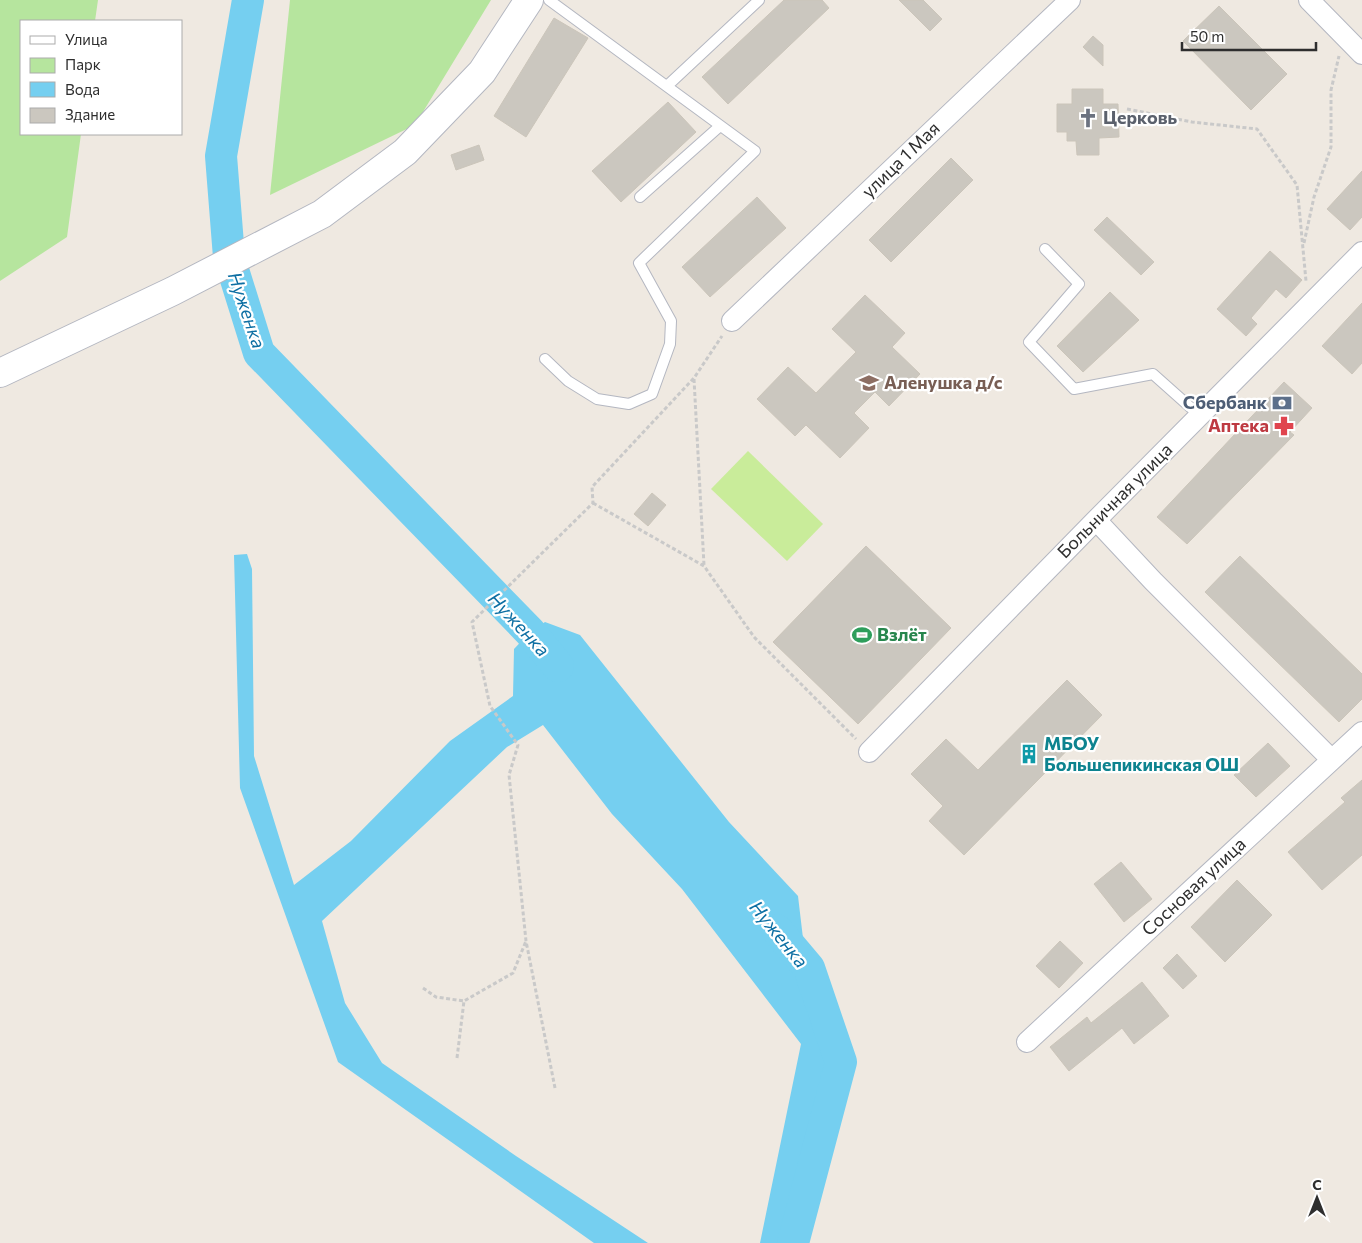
<svg xmlns="http://www.w3.org/2000/svg" width="1362" height="1243" viewBox="0 0 1362 1243" font-family="Commissioner,sans-serif">
	<style>
		.green { fill: #b6e59e }
		.pitch { fill: #c9ec9a }
		.water { fill: #75cff0 }
		.lines { fill: none; stroke-linecap: round; stroke-linejoin: round }
		.river { stroke: #75cff0; stroke-width: 32 }
		.building { fill: #cbc7bf; stroke: #cbc5ba }
		.lane-casing { stroke: #b4b7c1; stroke-width: 12 }
		.street-casing { stroke: #b4b7c1; stroke-width: 22 }
		.secondary-casing { stroke: #b4b7c1; stroke-width: 30 }
		.path { stroke: #c9c9c9; stroke-width: 3; stroke-dasharray: 4 2.5; stroke-linecap: butt }
		.lane { stroke: #fff; stroke-width: 10 }
		.street { stroke: #fff; stroke-width: 20 }
		.secondary { stroke: #fff; stroke-width: 28 }
		.labels { text-anchor: middle; stroke-width: 4.5; stroke-linejoin: round; paint-order: stroke }
		.worship-label { font-size: 18px; font-weight: bold; fill: #5b616d; stroke: #fff; text-anchor: start }
		.street-label { font-size: 18px; fill: #2e2e2e; stroke: #fff }
		.education-label { font-size: 18px; font-weight: bold; fill: #785e54; stroke: #fff; text-anchor: start }
		.service-label { font-size: 18px; font-weight: bold; fill: #4e5e75; stroke: #fff; text-anchor: end }
		.health-label { font-size: 18px; font-weight: bold; fill: #be3a42; stroke: #fff; text-anchor: end }
		.leisure-label { font-size: 18px; font-weight: bold; fill: #27864d; stroke: #fff; text-anchor: start }
		.culture-label { font-size: 18px; font-weight: bold; fill: #0d838f; stroke: #fff; text-anchor: start }
		.water-label { font-size: 19px; font-style: italic; fill: #0d6fa3; stroke: #fff }
	</style>
	<rect width="100%" height="100%" fill="#efe9e1"/>
	<!-- green -->
	<path class="green" d="M 0,0 L 98,0 L 95,21 L 21,21 L 21,134 L 81,134 L 67,237 L 0,281 Z
		M 290,0 L 491,0 L 415,125 L 270,195 Z"/>
	<!-- pitch -->
	<path class="pitch" d="M 748,451 L 823,524 L 787,561 L 711,489 Z"/>
	<!-- water -->
	<path class="water" d="M 247,554 L 252,569 L 254,756 L 294,885 L 351,841 L 450,741 L 513,696 L 514,649 L 530,632 L 545,622 L 580,635 L 729,822 L 798,896 L 809,989 L 832,1060 L 797,1243 L 760,1243 L 801,1044 L 682,889 L 612,814 L 543,725 L 507,747 L 322,921 L 345,1003 L 382,1063 L 516,1156 L 648,1243 L 594,1243 L 338,1062 L 240,788 L 234,555 Z"/>
	<g class="lines">
		<!-- river -->
		<path class="river" d="M 248,0 L 221,156 L 229,257 L 259,353 L 530,632 L 558,666
			M 777,930 L 809,968 L 841,1062 L 793,1243"/>
	</g>
	<!-- building -->
	<path class="building" d="M 784,0 L 822,0 L 829,8 L 728,104 L 702,77 Z
		M 899,0 L 923,0 L 942,19 L 930,31 Z
		M 1219,6 L 1287,74 L 1251,110 L 1183,41 Z
		M 554,18 L 588,38 L 526,137 L 494,116 Z
		M 1093,36 L 1103,45 L 1103,66 L 1083,47 Z
		M 1072,89 L 1103,89 L 1103,104 L 1118,104 L 1119,137 L 1099,138 L 1099,155 L 1077,155 L 1076,141 L 1067,141 L 1067,132 L 1057,132 L 1057,104 L 1072,104 Z
		M 668,102 L 696,132 L 621,202 L 592,171 Z
		M 479,145 L 484,160 L 456,170 L 451,155 Z
		M 951,158 L 973,180 L 891,262 L 869,240 Z
		M 1362,171 L 1362,217 L 1350,230 L 1327,209 Z
		M 757,197 L 786,228 L 710,297 L 682,267 Z
		M 1107,217 L 1154,262 L 1141,275 L 1094,230 Z
		M 1270,251 L 1302,280 L 1286,298 L 1276,289 L 1251,318 L 1257,324 L 1246,336 L 1217,309 Z
		M 1110,292 L 1139,320 L 1083,372 L 1057,346 Z
		M 865,295 L 905,333 L 892,347 L 920,374 L 889,406 L 875,392 L 854,413 L 869,428 L 840,458 L 806,425 L 795,436 L 757,399 L 788,367 L 816,393 L 856,352 L 832,329 Z
		M 1362,303 L 1362,363 L 1352,374 L 1322,346 Z
		M 1284,382 L 1312,408 L 1290,432 L 1294,435 L 1187,544 L 1157,517 Z
		M 652,493 L 666,505 L 648,526 L 634,514 Z
		M 866,546 L 951,628 L 858,724 L 773,642 Z
		M 1240,556 L 1362,674 L 1362,699 L 1339,722 L 1205,592 Z
		M 1067,680 L 1102,715 L 964,855 L 929,821 L 943,806 L 911,774 L 946,739 L 978,770 Z
		M 1268,743 L 1290,766 L 1256,797 L 1234,775 Z
		M 1362,780 L 1362,855 L 1322,890 L 1288,852 L 1345,802 L 1341,798 Z
		M 1121,862 L 1152,899 L 1124,922 L 1094,884 Z
		M 1237,880 L 1272,915 L 1225,962 L 1191,927 Z
		M 1060,941 L 1083,963 L 1059,988 L 1036,966 Z
		M 1177,954 L 1197,976 L 1183,989 L 1163,968 Z
		M 1142,982 L 1169,1016 L 1134,1044 L 1122,1028 L 1069,1071 L 1050,1047 L 1087,1017 L 1091,1023 Z"/>
	<g class="lines">
		<defs>
			<path id="lane" d="M 667,86 L 759,0
				M 640,197 L 720,126
				M 1045,249 L 1079,284 L 1029,342 L 1074,389 L 1153,374 L 1199,415
				M 545,359 L 568,381 L 597,399 L 629,404 L 652,394 L 670,344 L 671,321 L 639,263 L 755,151 L 549,0"/>
			<path id="street" d="M 1309,0 L 1362,54
				M 732,321 L 1070,0
				M 1096,520 L 1153,581 L 1331,759
				M 869,752 L 1096,520 L 1362,252
				M 1027,1042 L 1362,732"/>
			<path id="secondary" d="M 0,373 L 173,291 L 322,214 L 405,152 L 482,72 L 529,0"/>
		</defs>
		<!-- lane casing -->
		<use href="#lane" class="lane-casing"/>
		<!-- street casing -->
		<use href="#street" class="street-casing"/>
		<!-- secondary casing -->
		<use href="#secondary" class="secondary-casing"/>
		<!-- path -->
		<path class="path" d="M 1127,109 L 1192,122 L 1257,129 L 1297,185 L 1306,281
			M 1304,243 L 1314,197 L 1331,147 L 1331,90 L 1339,56
			M 694,379 L 704,565
			M 593,503 L 704,566 L 754,637 L 856,739
			M 423,988 L 436,997 L 464,1001
			M 457,1058 L 464,1001 L 513,973 L 526,941
			M 555,1088 L 526,941 L 509,775 L 518,745 L 490,706 L 472,622 L 593,503 L 592,487 L 694,378 L 722,336"/>
		<!-- lane -->
		<use href="#lane" class="lane"/>
		<!-- street -->
		<use href="#street" class="street"/>
		<!-- secondary -->
		<use href="#secondary" class="secondary"/>
	</g>
	<!-- icons -->
	<defs>
		<symbol id="church-bare" viewBox="-9 -9 18 18"><path d="M-1.2-6h2.4v3.5h3.3v2.4h-3.3V6h-2.4V-.1h-3.3v-2.4h3.3Z" fill="#6b7280" stroke="#fff" stroke-width="2.5" paint-order="stroke"/></symbol>
		<symbol id="school-bare" viewBox="-9 -9 18 18"><path d="M0-5L7-2L0 1L-7-2ZM-4 1L0 2.5L4 1V4Q0 6-4 4Z" fill="#8d6e63" stroke="#fff" stroke-width="2.5" paint-order="stroke"/></symbol>
		<symbol id="bank-bare" viewBox="-9 -9 18 18"><path d="M-6-4H6V4H-6ZM0-2.3a2.3 2.3 0 1 0 0 4.6a2.3 2.3 0 1 0 0-4.6Z" fill="#5c6f8a" stroke="#fff" stroke-width="2.5" paint-order="stroke"/></symbol>
		<symbol id="pharmacy-bare" viewBox="-9 -9 18 18"><path d="M-2-6h4v4h4v4h-4v4h-4v-4h-4v-4h4Z" fill="#e0444e" stroke="#fff" stroke-width="2.5" paint-order="stroke"/></symbol>
		<symbol id="stadium-bare" viewBox="-9 -9 18 18"><path d="M0-5a6.5 5 0 1 0 0 10a6.5 5 0 1 0 0-10ZM-3.5-1.8h7v3.6h-7Z" fill="#2e9e5b" stroke="#fff" stroke-width="2.5" paint-order="stroke"/></symbol>
		<symbol id="building-bare" viewBox="-9 -9 18 18"><path d="M-4-6H4V6H1V3H-1V6H-4ZM-2.5-4.3h1.7v1.8h-1.7ZM.8-4.3h1.7v1.8H.8ZM-2.5-1h1.7V.8h-1.7ZM.8-1h1.7V.8H.8Z" fill="#0f9aa8" stroke="#fff" stroke-width="2.5" paint-order="stroke"/></symbol>
	</defs>
	<g fill-rule="evenodd">
		<use href="#church-bare" x="1074" y="104" width="28" height="28"/>
		<use href="#school-bare" x="855" y="369" width="28" height="28"/>
		<use href="#bank-bare" x="1268" y="389" width="28" height="28"/>
		<use href="#pharmacy-bare" x="1270" y="412" width="28" height="28"/>
		<use href="#stadium-bare" x="848" y="621" width="28" height="28"/>
		<use href="#building-bare" x="1015" y="740" width="28" height="28"/>
	</g>
	<g class="labels">
		<!-- worship labels -->
		<g class="worship-label">
			<text x="1103" y="124">Церковь</text>
		</g>
		<!-- street labels -->
		<g class="street-label">
			<text transform="translate(901 160) rotate(-44)" y="6">улица 1 Мая</text>
			<text transform="translate(1115 501) rotate(-45)" y="6">Больничная улица</text>
			<text transform="translate(1194 887) rotate(-43)" y="6">Сосновая улица</text>
		</g>
		<!-- education labels -->
		<g class="education-label">
			<text x="884" y="389">Аленушка д/с</text>
		</g>
		<!-- service labels -->
		<g class="service-label">
			<text x="1267" y="409">Сбербанк</text>
		</g>
		<!-- health labels -->
		<g class="health-label">
			<text x="1269" y="432">Аптека</text>
		</g>
		<!-- leisure labels -->
		<g class="leisure-label">
			<text x="877" y="641">Взлёт</text>
		</g>
		<!-- culture labels -->
		<g class="culture-label">
			<text x="1044" y="750">МБОУ<tspan x="1044" dy="21">Большепикинская ОШ</tspan></text>
		</g>
		<!-- water labels -->
		<g class="water-label">
			<text transform="translate(247 310) rotate(71)" y="7">Нуженка</text>
			<text transform="translate(519 624) rotate(47)" y="7">Нуженка</text>
			<text transform="translate(779 934) rotate(51)" y="7">Нуженка</text>
		</g>
	</g>
	<!-- legend -->
	<rect x="20" y="20" width="162" height="115" fill="#ffffff" stroke="#ababab"/>
	<rect x="30" y="36" width="25" height="8" fill="#ffffff" stroke="#ababab"/>
	<text x="65" y="45" font-size="15" fill="#2e2e2e">Улица</text>
	<rect x="30" y="58" width="25" height="15" fill="#b6e59e" stroke="#ababab"/>
	<text x="65" y="70" font-size="15" fill="#2e2e2e">Парк</text>
	<rect x="30" y="82" width="25" height="15" fill="#75cff0" stroke="#ababab"/>
	<text x="65" y="95" font-size="15" fill="#2e2e2e">Вода</text>
	<rect x="30" y="108" width="25" height="15" fill="#cbc7bf" stroke="#ababab"/>
	<text x="65" y="120" font-size="15" fill="#2e2e2e">Здание</text>
	<!-- north arrow -->
	<g transform="translate(1317 1198)" stroke="#ffffff" stroke-width="4" paint-order="stroke">
	<path d="M0-4L9 19L0 12L-9 19Z" fill="#2e2e2e"/>
	<text y="-8" font-size="14" font-weight="bold" text-anchor="middle" fill="#2e2e2e">С</text>
	</g>
	<!-- scale -->
	<path d="M1182 42v8h134v-8" fill="none" stroke="#2e2e2e" stroke-width="2.5"/>
	<text x="1190" y="42" font-size="15" fill="#2e2e2e" stroke="#ffffff" stroke-width="4" paint-order="stroke">50 m</text>
</svg>
